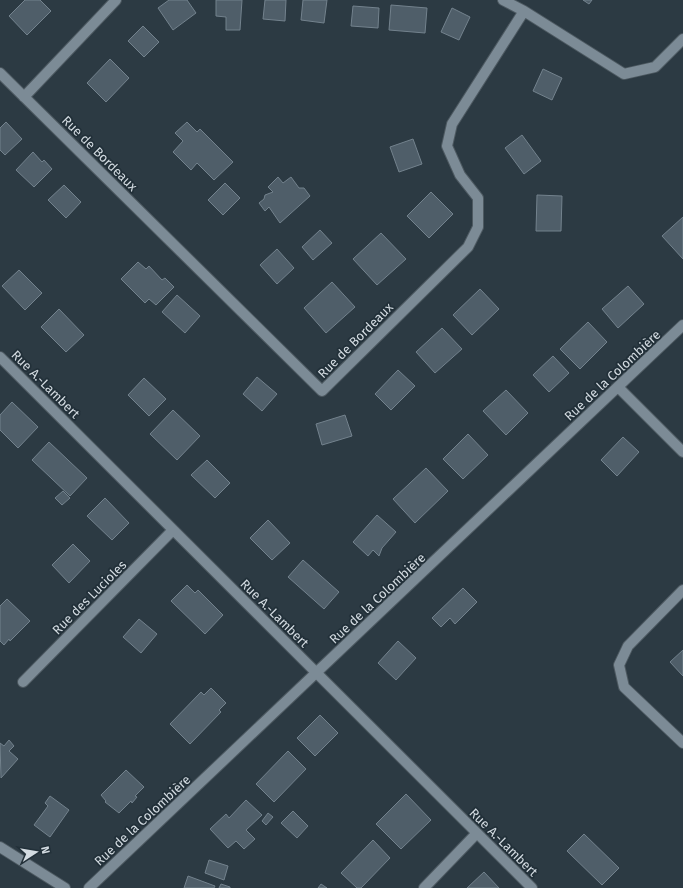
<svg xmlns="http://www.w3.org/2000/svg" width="683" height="888" viewBox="0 0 683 888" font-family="'Fira Sans',sans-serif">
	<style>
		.building { fill: #4f5e69; stroke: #73828d }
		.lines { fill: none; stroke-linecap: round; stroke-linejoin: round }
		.minor-casing { stroke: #4d5961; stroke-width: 12 }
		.secondary-casing { stroke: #4d5961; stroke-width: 12 }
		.minor { stroke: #7c8b96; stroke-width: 10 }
		.secondary { stroke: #7c8b96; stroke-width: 10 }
		.labels { text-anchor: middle; stroke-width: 3.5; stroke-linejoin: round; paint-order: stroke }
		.street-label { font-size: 13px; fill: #d3dbe1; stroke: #223039 }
	</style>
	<rect width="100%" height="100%" fill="#2c3a43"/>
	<!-- building -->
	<path class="building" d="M 25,0 L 40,0 L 51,11 L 27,35 L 9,16 Z
		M 169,0 L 187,0 L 196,13 L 173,30 L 158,8 Z
		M 216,0 L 242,0 L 240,30 L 226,30 L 226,17 L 216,16 Z
		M 265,0 L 286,0 L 285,21 L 263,19 Z
		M 303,0 L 327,0 L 324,23 L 301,20 Z
		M 583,0 L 592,0 L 589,4 Z
		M 391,5 L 427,8 L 425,33 L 389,30 Z
		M 353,6 L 379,8 L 378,28 L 351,26 Z
		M 452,8 L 470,17 L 459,40 L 441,32 Z
		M 143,26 L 159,42 L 144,57 L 128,41 Z
		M 110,59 L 129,78 L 106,102 L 87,83 Z
		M 543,69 L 562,78 L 552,100 L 533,91 Z
		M 6,122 L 22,139 L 5,155 L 0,150 L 0,128 Z
		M 187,122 L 197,132 L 200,129 L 233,162 L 214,180 L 197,163 L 191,170 L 173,152 L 183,141 L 175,133 Z
		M 522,135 L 541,161 L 524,174 L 505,148 Z
		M 413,139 L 422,164 L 399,172 L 390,147 Z
		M 33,152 L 42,162 L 44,160 L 52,169 L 34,187 L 16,170 Z
		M 278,177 L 283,183 L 291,177 L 299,188 L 304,188 L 310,196 L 280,223 L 269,207 L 265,211 L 259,203 L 264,199 L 265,195 L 273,192 L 268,187 Z
		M 225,183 L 240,198 L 223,215 L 208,200 Z
		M 64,185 L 81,202 L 66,218 L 48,200 Z
		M 431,192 L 453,214 L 429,238 L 407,216 Z
		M 537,195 L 562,196 L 561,231 L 536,231 Z
		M 683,217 L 683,259 L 662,236 Z
		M 320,230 L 332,243 L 313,260 L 302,247 Z
		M 381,233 L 406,259 L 377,285 L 353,259 Z
		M 277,249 L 294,268 L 277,284 L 260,265 Z
		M 138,262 L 146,269 L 149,266 L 162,280 L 165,278 L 174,287 L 156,305 L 149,299 L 145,303 L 121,279 Z
		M 19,270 L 42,293 L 25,310 L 2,286 Z
		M 332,282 L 355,307 L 326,333 L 304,308 Z
		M 628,286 L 644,304 L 618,328 L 602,309 Z
		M 480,289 L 499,309 L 472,335 L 453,315 Z
		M 177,295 L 200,316 L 185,333 L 162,312 Z
		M 59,309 L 84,335 L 66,352 L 41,327 Z
		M 588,322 L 607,342 L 580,369 L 560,349 Z
		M 442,328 L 462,349 L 435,373 L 416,352 Z
		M 553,356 L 569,373 L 549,392 L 533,375 Z
		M 398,370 L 415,386 L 391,410 L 375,394 Z
		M 257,377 L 277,394 L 262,411 L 243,394 Z
		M 144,378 L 166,399 L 149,416 L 128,395 Z
		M 506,390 L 528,413 L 506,435 L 483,411 Z
		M 12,402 L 38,427 L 18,448 L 0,430 L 0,415 Z
		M 173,410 L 200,436 L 177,460 L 150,434 Z
		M 345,415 L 352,436 L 322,445 L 316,424 Z
		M 468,434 L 488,455 L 463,479 L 443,459 Z
		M 623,437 L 639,452 L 617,476 L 601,460 Z
		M 49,442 L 87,478 L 70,496 L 32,460 Z
		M 207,460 L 230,483 L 215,498 L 191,475 Z
		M 426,468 L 448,491 L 415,523 L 393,499 Z
		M 63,491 L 70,498 L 62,505 L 55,498 Z
		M 105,498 L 129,523 L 112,540 L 87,516 Z
		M 377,515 L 396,532 L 382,548 L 379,556 L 373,550 L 368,556 L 353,542 Z
		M 268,520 L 290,543 L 272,560 L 250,538 Z
		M 73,544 L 90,561 L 69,583 L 52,565 Z
		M 303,560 L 339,592 L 324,609 L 288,577 Z
		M 187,585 L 195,593 L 198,590 L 223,615 L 205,634 L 171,601 Z
		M 463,588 L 477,602 L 455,624 L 450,618 L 441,627 L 432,618 Z
		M 7,599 L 30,621 L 10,641 L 9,639 L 4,645 L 0,641 L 0,606 Z
		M 139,619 L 157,634 L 141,653 L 123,637 Z
		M 398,641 L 416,658 L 396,680 L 378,663 Z
		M 683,650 L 683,676 L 670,662 Z
		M 211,688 L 226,703 L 219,710 L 221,712 L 190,744 L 170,724 L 201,692 L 204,695 Z
		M 320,715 L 338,733 L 315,756 L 297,738 Z
		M 9,740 L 14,746 L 9,751 L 18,759 L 1,778 L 0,743 L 4,746 Z
		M 288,751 L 306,769 L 274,802 L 256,784 Z
		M 126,770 L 144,787 L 135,796 L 137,797 L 132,803 L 131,801 L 119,813 L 105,802 L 106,801 L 101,795 Z
		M 406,794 L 431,820 L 401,849 L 376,824 Z
		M 50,796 L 69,810 L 50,837 L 34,825 L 48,806 L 45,803 Z
		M 246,800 L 262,815 L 246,830 L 255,839 L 244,849 L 236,841 L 228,848 L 210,829 L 226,814 L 229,818 Z
		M 293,811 L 308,826 L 297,838 L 281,823 Z
		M 268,813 L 273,817 L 266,825 L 262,821 Z
		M 584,834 L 619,868 L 602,885 L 567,851 Z
		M 373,840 L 390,858 L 361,888 L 357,888 L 341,873 Z
		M 209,860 L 228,866 L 224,880 L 205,873 Z
		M 484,872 L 499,888 L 467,888 Z
		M 188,876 L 215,886 L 214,888 L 184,888 Z
		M 221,884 L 230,887 L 230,888 L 219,888 Z
		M 321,884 L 327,888 L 318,888 Z"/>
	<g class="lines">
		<defs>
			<path id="minor" d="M 503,0 L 524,11 L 624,74 L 655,67 L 683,39
				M 0,73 L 322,391 L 468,247 L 478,227 L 478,198 L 460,175 L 447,146 L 452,124 L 524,11
				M 24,97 L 116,0
				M 0,357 L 532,888
				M 618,387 L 683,452
				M 683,590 L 628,646 L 619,665 L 624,687 L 683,743
				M 23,682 L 173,530
				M 89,888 L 683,325
				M 424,888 L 477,833"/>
			<path id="secondary" d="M 0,847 L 65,888"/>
		</defs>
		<!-- minor casing -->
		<use href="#minor" class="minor-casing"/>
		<!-- secondary casing -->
		<use href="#secondary" class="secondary-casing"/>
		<!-- minor -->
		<use href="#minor" class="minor"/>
		<!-- secondary -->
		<use href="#secondary" class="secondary"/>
	</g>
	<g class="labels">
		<!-- street labels -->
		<g class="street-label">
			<text transform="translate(100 153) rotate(45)" y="5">Rue de Bordeaux</text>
			<text transform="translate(355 340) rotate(-45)" y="5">Rue de Bordeaux</text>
			<text transform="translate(612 375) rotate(-43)" y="5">Rue de la Colombière</text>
			<text transform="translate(46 384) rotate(45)" y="5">Rue A.-Lambert</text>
			<text transform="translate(89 597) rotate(-45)" y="5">Rue des Lucioles</text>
			<text transform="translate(377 598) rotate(-43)" y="5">Rue de la Colombière</text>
			<text transform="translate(275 613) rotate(45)" y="5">Rue A.-Lambert</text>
			<text transform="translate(142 820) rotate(-43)" y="5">Rue de la Colombière</text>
			<text transform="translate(504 842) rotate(45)" y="5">Rue A.-Lambert</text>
		</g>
	</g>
	<!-- north arrow -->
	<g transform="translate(36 852) rotate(78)" stroke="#223039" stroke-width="3" paint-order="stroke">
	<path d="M0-3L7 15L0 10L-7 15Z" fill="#d3dbe1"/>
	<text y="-6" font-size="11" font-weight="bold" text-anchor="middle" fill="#d3dbe1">N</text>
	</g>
</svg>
